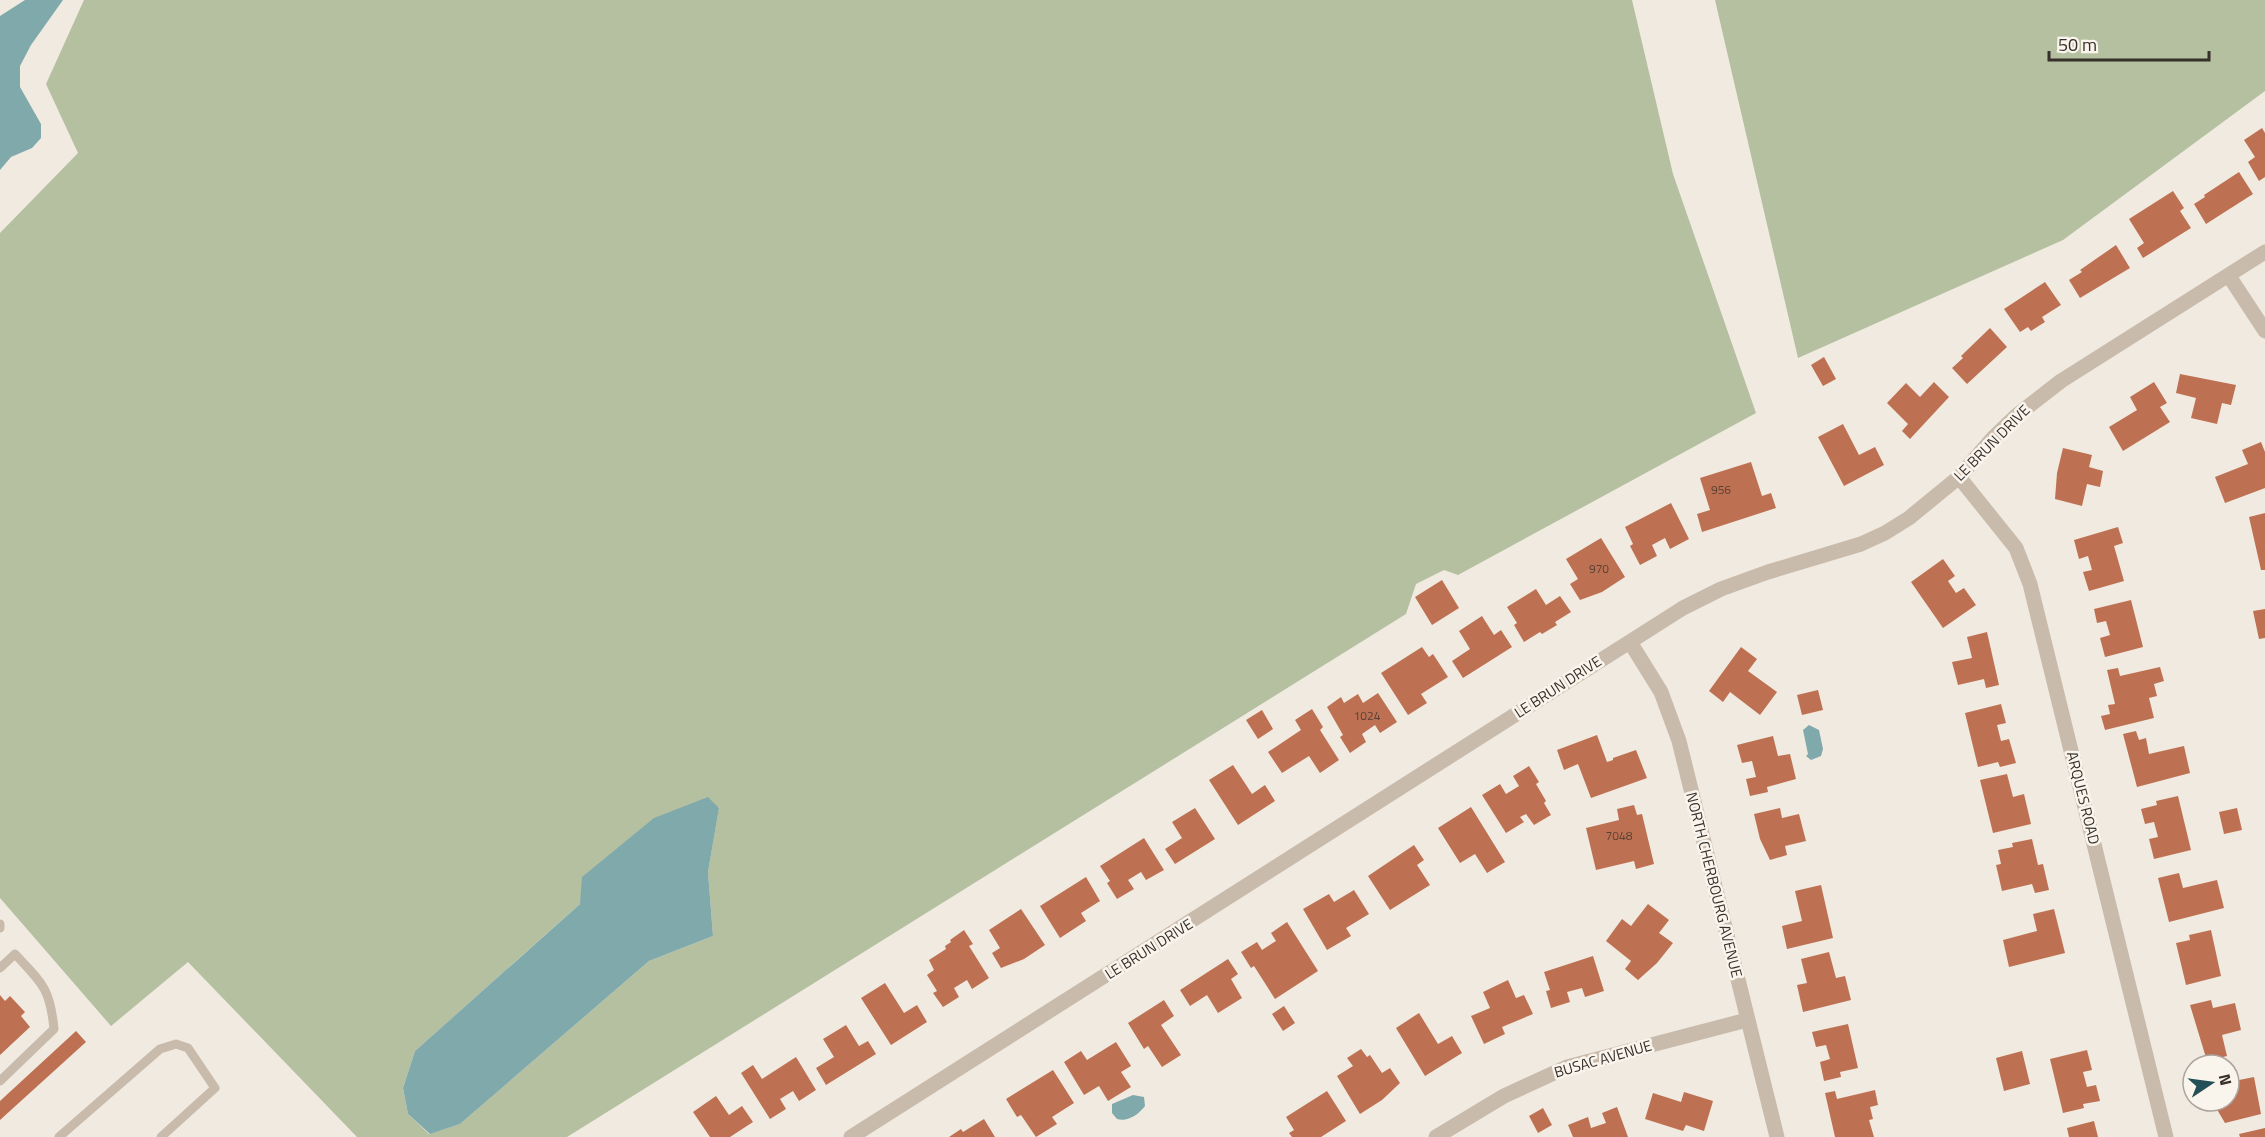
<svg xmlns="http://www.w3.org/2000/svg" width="2265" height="1137" viewBox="0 0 2265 1137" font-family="'Titillium Web',sans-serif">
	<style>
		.green { fill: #b4c0a0; fill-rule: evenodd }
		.water { fill: #80a9ac }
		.building { fill: #bd7152 }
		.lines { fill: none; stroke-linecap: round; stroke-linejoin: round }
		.lane { stroke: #c9bbac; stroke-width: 9 }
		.street { stroke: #c9bbac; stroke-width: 15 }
		.labels { text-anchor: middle; stroke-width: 5; stroke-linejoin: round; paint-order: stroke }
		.number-label { font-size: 12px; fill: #584034 }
		.street-label { font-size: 15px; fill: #372f2a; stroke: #f9f4ec }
	</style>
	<rect width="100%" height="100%" fill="#f1eae0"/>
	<!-- green -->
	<path class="green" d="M 84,0 L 1632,0 L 1673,174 L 1756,413 L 1458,575 L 1444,570 L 1416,584 L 1406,614 L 567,1137 L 357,1137 L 188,962 L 111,1026 L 0,898 L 0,233 L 78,153 L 46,84 ZM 719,807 L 708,872 L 713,936 L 649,961 L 460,1124 L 429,1134 L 408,1114 L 403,1088 L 415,1051 L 581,903 Z
		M 1715,0 L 2265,0 L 2265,91 L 2063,240 L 1798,358 Z"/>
	<!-- water -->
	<path class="water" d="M 25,0 L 63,0 L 31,45 L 20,66 L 20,87 L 41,124 L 41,138 L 32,148 L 11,157 L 0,170 L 0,16 Z
		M 1809,725 L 1819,730 L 1823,749 L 1821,756 L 1811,760 L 1806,756 L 1808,754 L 1803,730 Z
		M 708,797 L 719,808 L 708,872 L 713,936 L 649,961 L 460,1124 L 430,1134 L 408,1114 L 403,1088 L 415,1051 L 580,904 L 582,877 L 654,818 Z
		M 1133,1095 L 1144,1097 L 1145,1106 C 1138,1115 1128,1122 1117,1119 L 1112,1113 L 1112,1104 Z"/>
	<!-- building -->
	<path class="building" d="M 2262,128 L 2265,133 L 2265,177 L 2259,181 L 2248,162 L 2255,157 L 2244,140 Z
		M 2239,172 L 2253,194 L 2206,224 L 2194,204 L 2205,197 L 2204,195 Z
		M 2173,191 L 2184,208 L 2180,211 L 2191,228 L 2143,258 L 2137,248 L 2144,243 L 2129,219 Z
		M 2116,245 L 2130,268 L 2080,298 L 2069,280 L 2082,272 L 2080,270 Z
		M 2045,282 L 2061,305 L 2042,317 L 2045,322 L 2031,331 L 2028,327 L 2020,332 L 2004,309 Z
		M 1990,328 L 2007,347 L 1967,384 L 1952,368 L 1963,358 L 1961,356 Z
		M 1824,357 L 1836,379 L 1823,386 L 1811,365 Z
		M 2180,374 L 2236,385 L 2231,405 L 2222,403 L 2217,424 L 2191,418 L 2196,398 L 2176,393 Z
		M 1934,382 L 1949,397 L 1910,439 L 1902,431 L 1908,424 L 1887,403 L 1906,383 L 1920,397 Z
		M 2154,382 L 2167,403 L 2160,407 L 2170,422 L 2123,451 L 2109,427 L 2137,410 L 2130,397 Z
		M 1843,424 L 1859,455 L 1875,447 L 1884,465 L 1844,486 L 1818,437 Z
		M 2261,442 L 2265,452 L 2265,488 L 2225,503 L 2215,477 L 2248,464 L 2242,450 Z
		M 2063,448 L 2092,455 L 2089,467 L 2103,471 L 2100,487 L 2087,484 L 2082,506 L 2055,499 L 2057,473 Z
		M 1751,462 L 1762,496 L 1771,493 L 1776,508 L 1702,532 L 1697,514 L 1710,510 L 1700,478 Z
		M 1671,503 L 1689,539 L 1670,549 L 1665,538 L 1652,545 L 1657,556 L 1640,565 L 1630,546 L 1633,544 L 1625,527 Z
		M 2265,513 L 2265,570 L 2261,570 L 2249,517 Z
		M 2118,527 L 2123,543 L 2114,546 L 2124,581 L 2089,591 L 2083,572 L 2092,570 L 2088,556 L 2079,559 L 2074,540 Z
		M 1601,538 L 1625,577 L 1602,592 L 1580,600 L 1570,584 L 1578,579 L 1566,559 Z
		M 1943,559 L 1955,576 L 1948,581 L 1956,593 L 1964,588 L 1976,605 L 1943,628 L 1911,582 Z
		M 1442,580 L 1459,608 L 1432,625 L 1415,597 Z
		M 1536,589 L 1546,605 L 1560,596 L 1571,612 L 1555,622 L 1557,625 L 1542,634 L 1540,632 L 1524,642 L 1514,625 L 1517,623 L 1507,607 Z
		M 2131,600 L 2143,647 L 2105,657 L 2100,638 L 2110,635 L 2106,621 L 2097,623 L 2094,609 Z
		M 2265,609 L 2265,638 L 2259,639 L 2253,611 Z
		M 1482,616 L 1494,635 L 1501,630 L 1512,647 L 1463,678 L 1452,661 L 1470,649 L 1459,631 Z
		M 1987,632 L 1999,685 L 1986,688 L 1984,679 L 1958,685 L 1952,662 L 1972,658 L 1967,637 Z
		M 1422,647 L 1429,657 L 1433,654 L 1448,677 L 1421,694 L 1427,703 L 1408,715 L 1381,673 Z
		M 1741,647 L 1757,659 L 1748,671 L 1777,692 L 1760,715 L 1730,692 L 1723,702 L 1709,691 Z
		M 2160,667 L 2164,681 L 2154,684 L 2157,696 L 2149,698 L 2154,718 L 2105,730 L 2101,716 L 2110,714 L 2108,705 L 2115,704 L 2107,670 L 2118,668 L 2120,676 Z
		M 1818,690 L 1823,710 L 1802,715 L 1797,695 Z
		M 1378,693 L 1397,722 L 1380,733 L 1375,725 L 1362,734 L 1366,742 L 1350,753 L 1340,737 L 1343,735 L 1327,707 L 1341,697 L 1344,703 L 1358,694 L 1363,703 Z
		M 2001,704 L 2006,723 L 1997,725 L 2001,741 L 2009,739 L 2016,763 L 2000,767 L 1998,762 L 1978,767 L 1965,713 Z
		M 1312,709 L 1323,727 L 1320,730 L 1339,760 L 1320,773 L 1309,756 L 1282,773 L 1268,752 L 1301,730 L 1295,720 Z
		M 1262,710 L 1273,729 L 1258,739 L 1246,720 Z
		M 2136,731 L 2139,740 L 2146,738 L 2149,754 L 2184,746 L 2190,773 L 2137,787 L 2123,734 Z
		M 1597,735 L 1607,762 L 1613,760 L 1613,758 L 1636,750 L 1647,778 L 1591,798 L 1578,764 L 1564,770 L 1557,750 Z
		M 1773,736 L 1778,756 L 1790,754 L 1796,779 L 1767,787 L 1768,792 L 1750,796 L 1746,779 L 1756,777 L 1752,761 L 1742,763 L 1737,745 Z
		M 1233,765 L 1252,794 L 1265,785 L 1275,801 L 1238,825 L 1209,780 Z
		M 1529,766 L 1539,782 L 1536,784 L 1546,801 L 1544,803 L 1551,815 L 1534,825 L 1526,814 L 1520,817 L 1524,822 L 1506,833 L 1482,795 L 1500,784 L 1506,794 L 1519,786 L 1513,776 Z
		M 2007,774 L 2013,797 L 2024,794 L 2031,824 L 1993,833 L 1980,780 Z
		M 2178,796 L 2191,850 L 2154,859 L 2149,839 L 2158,837 L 2154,822 L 2145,824 L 2141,809 L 2157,805 L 2156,801 Z
		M 1634,805 L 1637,815 L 1642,814 L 1654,864 L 1636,869 L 1634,861 L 1596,870 L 1586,828 L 1619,820 L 1617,809 Z
		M 1471,807 L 1505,862 L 1487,873 L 1475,854 L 1460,863 L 1438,828 Z
		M 1195,808 L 1215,839 L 1175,864 L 1165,849 L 1182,838 L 1172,822 Z
		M 1780,808 L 1782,818 L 1799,814 L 1806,841 L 1785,846 L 1787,855 L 1770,860 L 1760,839 L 1754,814 Z
		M 2237,808 L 2242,830 L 2224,834 L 2219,812 Z
		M 1144,838 L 1164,870 L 1146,880 L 1141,872 L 1128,880 L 1134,889 L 1117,899 L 1107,883 L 1110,881 L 1100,866 Z
		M 2032,839 L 2038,865 L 2043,864 L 2049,890 L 2035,893 L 2032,884 L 2002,891 L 1996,865 L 2001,864 L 1998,850 L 2013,847 L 2012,843 Z
		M 1414,845 L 1424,860 L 1417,865 L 1430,885 L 1390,910 L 1368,876 Z
		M 2179,873 L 2183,888 L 2217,880 L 2224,908 L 2169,922 L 2158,878 Z
		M 1086,877 L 1100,901 L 1081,913 L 1086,921 L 1060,938 L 1040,906 Z
		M 1821,885 L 1833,938 L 1787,949 L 1782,926 L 1802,921 L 1795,891 Z
		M 1354,890 L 1369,914 L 1346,928 L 1351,936 L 1327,950 L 1303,909 L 1329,894 L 1334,902 Z
		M 1648,904 L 1669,920 L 1659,933 L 1673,943 L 1657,963 L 1638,980 L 1625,969 L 1631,961 L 1606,941 L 1622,919 L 1631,926 Z
		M 1021,909 L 1045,945 L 1024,959 L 1001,968 L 992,953 L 1000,948 L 989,930 Z
		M 2054,909 L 2065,953 L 2009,967 L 2003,940 L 2037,931 L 2033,914 Z
		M 1287,922 L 1318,971 L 1275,999 L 1254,966 L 1251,968 L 1241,952 L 1257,942 L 1262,950 L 1276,941 L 1271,933 Z
		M 964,930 L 973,944 L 969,946 L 989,978 L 972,989 L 967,980 L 954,988 L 959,997 L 943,1007 L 933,993 L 937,991 L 927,975 L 934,970 L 929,960 L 946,949 L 945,946 L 951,942 L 950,940 Z
		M 2211,930 L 2221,976 L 2186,985 L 2176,943 L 2190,940 L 2189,935 Z
		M 1829,952 L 1836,978 L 1845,976 L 1851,1000 L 1803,1012 L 1797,985 L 1807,983 L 1801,959 Z
		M 1593,956 L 1604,991 L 1585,997 L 1582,988 L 1567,992 L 1570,1002 L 1551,1008 L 1546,991 L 1550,990 L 1544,972 Z
		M 1228,959 L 1238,974 L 1231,979 L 1242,998 L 1218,1013 L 1207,995 L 1190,1006 L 1180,990 Z
		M 1508,980 L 1516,998 L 1524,995 L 1533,1014 L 1502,1027 L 1505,1034 L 1484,1044 L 1471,1016 L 1490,1008 L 1483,992 Z
		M 885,983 L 904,1013 L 917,1005 L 927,1022 L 891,1045 L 861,998 Z
		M 0,995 L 5,1001 L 10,996 L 25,1012 L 21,1016 L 30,1027 L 0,1055 Z
		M 1164,1000 L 1174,1016 L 1161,1025 L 1181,1055 L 1162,1067 L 1148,1046 L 1144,1049 L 1128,1023 Z
		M 2211,1000 L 2213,1008 L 2235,1003 L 2241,1030 L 2222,1035 L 2227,1056 L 2207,1061 L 2190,1005 Z
		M 1284,1006 L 1295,1023 L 1283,1031 L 1272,1014 Z
		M 1419,1013 L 1438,1044 L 1452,1036 L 1462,1053 L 1425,1076 L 1396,1028 Z
		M 1848,1024 L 1858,1068 L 1840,1072 L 1841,1077 L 1824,1081 L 1820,1062 L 1830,1059 L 1826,1045 L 1816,1047 L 1812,1032 Z
		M 846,1025 L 859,1046 L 868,1041 L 876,1054 L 826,1085 L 816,1068 L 834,1057 L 823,1039 Z
		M 76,1031 L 86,1042 L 0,1120 L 0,1101 Z
		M 1116,1042 L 1131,1066 L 1121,1072 L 1131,1087 L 1108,1101 L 1099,1086 L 1084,1095 L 1064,1062 L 1081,1051 L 1087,1060 Z
		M 1361,1049 L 1367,1057 L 1370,1055 L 1382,1073 L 1390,1068 L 1400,1083 L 1382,1100 L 1360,1114 L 1337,1076 L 1353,1066 L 1347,1058 Z
		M 2087,1050 L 2092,1070 L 2083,1072 L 2087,1087 L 2096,1085 L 2100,1101 L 2083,1104 L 2084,1108 L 2063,1113 L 2050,1059 Z
		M 2022,1051 L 2030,1084 L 2004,1091 L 1996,1058 Z
		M 796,1057 L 816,1090 L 799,1101 L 793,1091 L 780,1099 L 786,1109 L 770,1119 L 741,1073 L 753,1065 L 762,1079 Z
		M 2236,1069 L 2239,1080 L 2254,1077 L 2261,1114 L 2225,1123 L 2212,1101 L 2229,1101 L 2229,1071 Z
		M 1053,1070 L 1074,1103 L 1052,1117 L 1057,1124 L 1036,1137 L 1021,1115 L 1017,1117 L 1006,1099 Z
		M 1875,1090 L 1878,1105 L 1870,1107 L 1873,1119 L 1869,1120 L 1874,1137 L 1835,1137 L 1825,1093 L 1835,1091 L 1837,1099 Z
		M 1327,1091 L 1346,1121 L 1321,1137 L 1292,1137 L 1289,1133 L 1294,1130 L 1286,1117 Z
		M 1684,1092 L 1713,1101 L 1704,1131 L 1686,1125 L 1683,1131 L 1645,1119 L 1653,1093 L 1681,1102 Z
		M 716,1096 L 729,1115 L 742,1106 L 753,1122 L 730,1137 L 710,1137 L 693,1112 Z
		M 1617,1107 L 1628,1137 L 1573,1137 L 1568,1125 L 1588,1117 L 1591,1128 L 1606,1123 L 1602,1113 Z
		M 1543,1108 L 1552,1125 L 1538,1133 L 1529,1116 Z
		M 984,1119 L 995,1137 L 949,1137 L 961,1129 L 963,1132 Z
		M 2094,1121 L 2098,1137 L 2069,1137 L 2067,1128 Z
		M 2265,1128 L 2265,1137 L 2240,1137 L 2239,1134 Z"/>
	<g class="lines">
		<!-- lane -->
		<path class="lane" d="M 0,924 L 0,928
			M 0,968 L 15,954 C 42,983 50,988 54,1029 L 0,1081
			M 59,1137 L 160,1049 L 176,1044 L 188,1048 L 215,1088 L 161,1137"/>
		<!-- street -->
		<path class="street" d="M 2229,276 L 2265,331
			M 1959,477 L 2016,548 L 2030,584 L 2166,1137
			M 1630,642 L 1661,692 L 1679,741 L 1777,1137
			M 851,1137 L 1683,608 L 1721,589 L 1768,572 L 1861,544 L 1885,533 L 1909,518 L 1959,477 L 1993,438 L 2016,416 L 2061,381 L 2265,252
			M 1436,1137 L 1504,1096 L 1567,1067 L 1747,1020"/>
	</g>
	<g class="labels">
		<!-- number labels -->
		<g class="number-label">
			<text x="1721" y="494">956</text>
			<text x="1599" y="573">970</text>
			<text x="1367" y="720">1024</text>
			<text x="1619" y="840">7048</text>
		</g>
		<!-- street labels -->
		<g class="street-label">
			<text transform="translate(1992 443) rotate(-45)" y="5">LE BRUN DRIVE</text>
			<text transform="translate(1558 687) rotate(-33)" y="5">LE BRUN DRIVE</text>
			<text transform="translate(2083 798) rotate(76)" y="5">ARQUES ROAD</text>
			<text transform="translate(1714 885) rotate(76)" y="5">NORTH CHERBOURG AVENUE</text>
			<text transform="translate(1149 949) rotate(-32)" y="5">LE BRUN DRIVE</text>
			<text transform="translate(1603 1059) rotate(-16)" y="5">BUSAC AVENUE</text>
		</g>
	</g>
	<!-- north arrow -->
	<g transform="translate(2211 1083) rotate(77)"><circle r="28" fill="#f9f4ec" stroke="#aba59e" stroke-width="1.5"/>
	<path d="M0-4.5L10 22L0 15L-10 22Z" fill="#235056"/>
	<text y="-9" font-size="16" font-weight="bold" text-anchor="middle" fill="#372f2a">N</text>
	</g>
	<!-- scale -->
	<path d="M2049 51v9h160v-9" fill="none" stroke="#372f2a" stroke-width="3"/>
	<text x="2058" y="51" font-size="18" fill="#372f2a" stroke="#f9f4ec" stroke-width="4.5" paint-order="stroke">50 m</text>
</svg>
